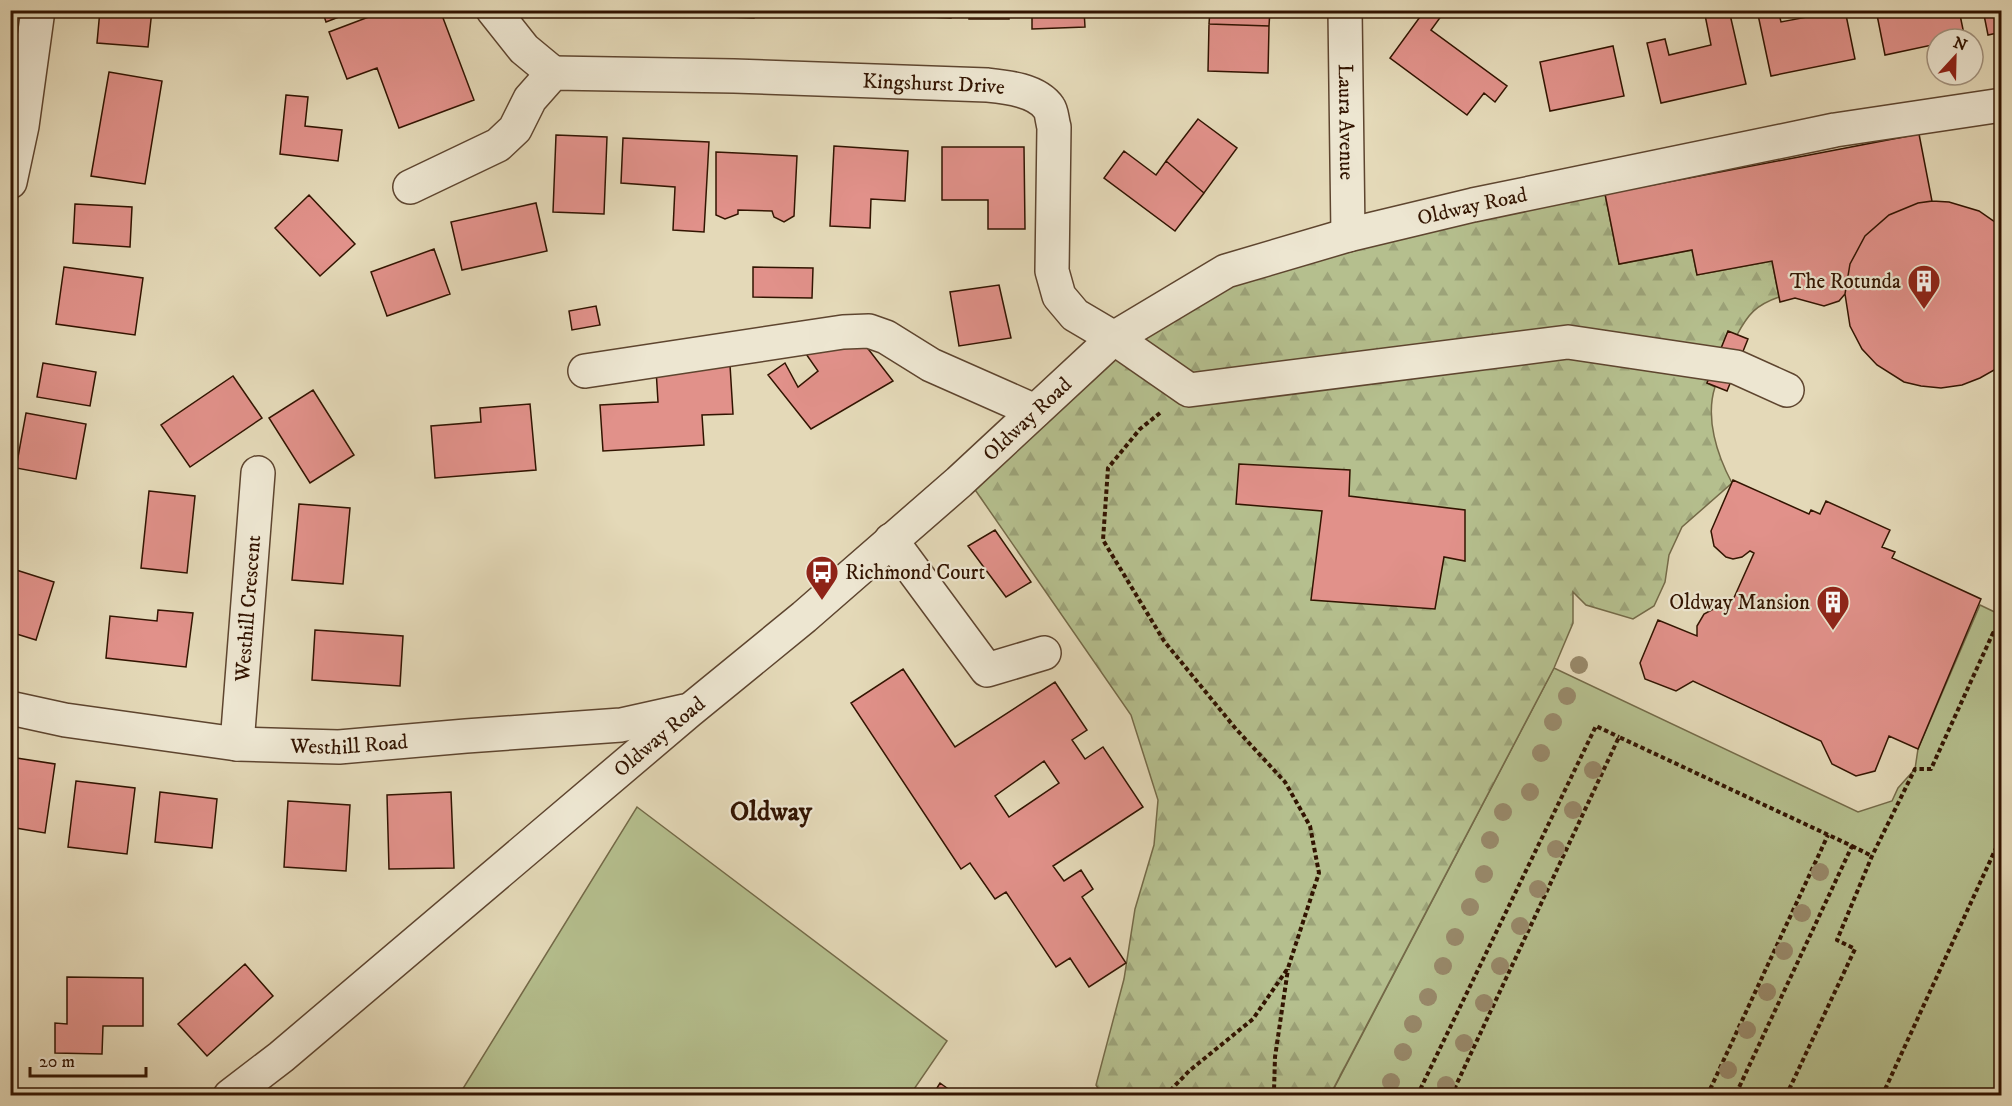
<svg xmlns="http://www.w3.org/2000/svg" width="2012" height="1106" viewBox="0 0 2012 1106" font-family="'IM FELL DW Pica',serif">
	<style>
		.green { fill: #b5bf8e; stroke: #746a48; stroke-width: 1.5 }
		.forest { fill: url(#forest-firs); stroke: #746a48; stroke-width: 1.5 }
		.building { fill: #e1918a; stroke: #321401; stroke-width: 1.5; fill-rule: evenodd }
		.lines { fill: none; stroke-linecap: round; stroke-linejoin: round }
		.minor-casing { stroke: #5e452f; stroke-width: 36 }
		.path { stroke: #321401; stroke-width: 4; stroke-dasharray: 4.5 3; stroke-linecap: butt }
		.minor { stroke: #ede6d1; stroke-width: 33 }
		.tree { fill: #98896a }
		.labels { text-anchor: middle; stroke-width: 4.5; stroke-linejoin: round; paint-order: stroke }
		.street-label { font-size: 21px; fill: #321401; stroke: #ede6d1 }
		.poi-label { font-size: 21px; fill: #321401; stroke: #ede6d1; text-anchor: end }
		.district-label { font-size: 27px; font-weight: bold; fill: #321401; stroke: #ede6d1 }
	</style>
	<defs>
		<pattern id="forest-firs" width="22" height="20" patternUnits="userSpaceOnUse" patternTransform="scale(1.5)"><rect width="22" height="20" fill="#b5bf8e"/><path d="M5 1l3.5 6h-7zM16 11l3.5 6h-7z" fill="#9ca379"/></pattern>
	</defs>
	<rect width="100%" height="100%" fill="#e4d9b8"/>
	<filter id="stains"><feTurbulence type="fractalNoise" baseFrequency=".00333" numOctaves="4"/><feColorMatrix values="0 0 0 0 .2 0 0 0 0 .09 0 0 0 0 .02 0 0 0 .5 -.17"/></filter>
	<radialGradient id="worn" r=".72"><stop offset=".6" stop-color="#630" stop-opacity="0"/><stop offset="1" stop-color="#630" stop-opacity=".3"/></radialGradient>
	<!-- green -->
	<path class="green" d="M 1980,605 L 2001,615 L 2001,1095 L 1330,1096 L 1554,668 L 1858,812 L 1892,801 L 1898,788 L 1915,769 L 1918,749 Z
		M 637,807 L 947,1041 L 910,1095 L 459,1095 Z"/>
	<!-- forest -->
	<path class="forest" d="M 1605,194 L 1619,264 L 1692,250 L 1697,275 L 1772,261 L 1779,297 C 1756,305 1748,314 1737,335 L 1728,332 L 1707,383 L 1715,387 C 1705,418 1717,455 1732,483 L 1682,527 L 1669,555 L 1665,582 L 1654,606 L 1633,619 L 1586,605 L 1573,592 L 1573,623 L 1554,668 L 1330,1095 L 1103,1096 L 1096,1085 L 1124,979 L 1135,909 L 1154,845 L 1158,800 L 1131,715 L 969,481 L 1133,336 L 1229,277 L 1348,241 Z"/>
	<!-- building -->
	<path class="building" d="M 100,10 L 152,10 L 148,47 L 97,43 Z
		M 322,10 L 357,10 L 326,22 Z
		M 387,10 L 440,10 L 474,100 L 399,128 L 377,68 L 347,79 L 329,32 Z
		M 574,10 L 647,10 L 647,16 L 574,15 Z
		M 679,10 L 755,10 L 754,18 L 679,15 Z
		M 783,10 L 829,10 L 829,17 L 783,16 Z
		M 848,10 L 894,10 L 894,15 L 848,15 Z
		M 908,10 L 952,10 L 951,18 L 908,16 Z
		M 969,10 L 1009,10 L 1009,19 L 969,19 Z
		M 1032,10 L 1084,10 L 1085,27 L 1032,29 Z
		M 1210,10 L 1270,10 L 1269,26 L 1209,24 Z
		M 1425,10 L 1435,10 L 1442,15 L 1431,30 L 1507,86 L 1495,102 L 1484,93 L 1467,115 L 1390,58 Z
		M 1704,10 L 1729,10 L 1746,84 L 1661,103 L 1647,43 L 1665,39 L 1669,55 L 1711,45 Z
		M 1757,10 L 1778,10 L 1781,22 L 1818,15 L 1817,10 L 1845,10 L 1855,59 L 1771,76 Z
		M 1876,10 L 1959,10 L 1965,39 L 1937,39 L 1937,44 L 1885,55 Z
		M 1983,10 L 2002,10 L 2002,32 L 1988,35 Z
		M 1209,24 L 1269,26 L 1268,73 L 1208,71 Z
		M 1613,46 L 1624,96 L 1550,111 L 1540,62 Z
		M 109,72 L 162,81 L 145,184 L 91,176 Z
		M 286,95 L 308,97 L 305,126 L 342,130 L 338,161 L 280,154 Z
		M 1198,119 L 1237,148 L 1204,193 L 1166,161 Z
		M 1919,134 L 1932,201 L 1918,203 L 1889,215 L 1865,236 L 1850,264 L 1845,294 L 1839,301 L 1824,306 L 1795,298 L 1780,302 L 1772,261 L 1697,275 L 1692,250 L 1619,264 L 1605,194 Z
		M 556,135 L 607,137 L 604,214 L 553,212 Z
		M 623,138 L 709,142 L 704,232 L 673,230 L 675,187 L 621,183 Z
		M 834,146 L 908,151 L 905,201 L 871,199 L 870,228 L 830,226 Z
		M 942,147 L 1024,147 L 1025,229 L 988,229 L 988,200 L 942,200 Z
		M 1124,151 L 1156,175 L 1166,161 L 1204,193 L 1175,231 L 1104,178 Z
		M 716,152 L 797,156 L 794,216 L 784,222 L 774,217 L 772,211 L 738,210 L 738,214 L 725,219 L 716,215 Z
		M 309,195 L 355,244 L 320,276 L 275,228 Z
		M 1932,201 L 1949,202 L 1979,211 L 2002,227 L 2002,362 L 1996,369 L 1980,378 L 1962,385 L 1941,388 L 1921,386 L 1904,382 L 1877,365 L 1862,349 L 1850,326 L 1845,294 L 1850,264 L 1865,236 L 1889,215 L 1918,203 Z
		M 536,203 L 547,251 L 462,270 L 451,222 Z
		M 75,204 L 132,207 L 130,247 L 73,243 Z
		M 434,249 L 450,294 L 387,316 L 371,272 Z
		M 64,267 L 143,278 L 135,335 L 56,324 Z
		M 753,267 L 813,268 L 812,298 L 753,297 Z
		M 999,285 L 1011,338 L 959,346 L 950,292 Z
		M 596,306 L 600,325 L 572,330 L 569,311 Z
		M 1728,331 L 1748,339 L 1727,391 L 1707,383 Z
		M 862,341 L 893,381 L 811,429 L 768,375 L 785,363 L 798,387 L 818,371 L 804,351 Z
		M 43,363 L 96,372 L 90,406 L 37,397 Z
		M 730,365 L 733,414 L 702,415 L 704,445 L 603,451 L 600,405 L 658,402 L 656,369 Z
		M 233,376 L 262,418 L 190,467 L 161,425 Z
		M 313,390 L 354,455 L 310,483 L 269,418 Z
		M 530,404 L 536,470 L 435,478 L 431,426 L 481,422 L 480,408 Z
		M 26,413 L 86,424 L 76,479 L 16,468 Z
		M 1239,464 L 1350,470 L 1349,496 L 1465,510 L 1465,561 L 1444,557 L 1435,609 L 1311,600 L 1322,511 L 1236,504 Z
		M 1733,480 L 1809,514 L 1811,510 L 1820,514 L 1826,501 L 1890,530 L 1882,547 L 1895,552 L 1892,558 L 1981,599 L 1918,749 L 1889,736 L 1875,771 L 1856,776 L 1832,764 L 1821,741 L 1693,681 L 1676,691 L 1645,679 L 1640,663 L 1658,620 L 1697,636 L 1697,626 L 1704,614 L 1719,606 L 1728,611 L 1754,553 L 1750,551 L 1742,557 L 1733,559 L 1726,557 L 1714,546 L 1711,531 Z
		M 149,491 L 195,496 L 187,573 L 141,568 Z
		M 299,504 L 350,508 L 343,584 L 292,580 Z
		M 995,530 L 1031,582 L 1006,597 L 968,546 Z
		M 10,568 L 54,582 L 36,640 L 10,632 Z
		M 158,610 L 193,613 L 186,667 L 106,658 L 110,616 L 157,621 Z
		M 315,630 L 403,636 L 400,686 L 312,680 Z
		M 903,669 L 955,747 L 1055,682 L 1087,730 L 1072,740 L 1085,759 L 1103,747 L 1143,807 L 1053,866 L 1064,881 L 1081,870 L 1093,889 L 1082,897 L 1126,963 L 1089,987 L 1070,958 L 1056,967 L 1006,892 L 995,899 L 970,863 L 961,869 L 851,703 ZM 1044,761 L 1059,783 L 1009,817 L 995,796 Z
		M 10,757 L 55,764 L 45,833 L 10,827 Z
		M 76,781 L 135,788 L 127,854 L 68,847 Z
		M 160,792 L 217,799 L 212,848 L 155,842 Z
		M 451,792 L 454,868 L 389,869 L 387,795 Z
		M 288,801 L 350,805 L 346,871 L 284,867 Z
		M 245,964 L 273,996 L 207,1056 L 178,1024 Z
		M 67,977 L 143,978 L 143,1026 L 103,1026 L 102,1054 L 55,1053 L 55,1023 L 67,1024 Z
		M 940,1083 L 958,1096 L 932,1096 Z"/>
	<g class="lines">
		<defs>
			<g id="minor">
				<path d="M 493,10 L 524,49 L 553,73"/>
				<path id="s1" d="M 1345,10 L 1348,235"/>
				<path d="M 10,182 L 22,126 L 38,10"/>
				<path id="s2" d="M 410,187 L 498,145 L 515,129 L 530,99 L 553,73 L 734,76 L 987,85 C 1006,87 1037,90 1049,108 C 1052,112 1052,121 1054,127 L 1052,271 L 1059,296 L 1075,315 L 1114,338 L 1189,390 L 1568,342 L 1736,367 L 1787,390"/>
				<path d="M 585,371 L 843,332 L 869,331 L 886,337 L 931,365 L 1035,411"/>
				<path d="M 891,540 L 987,670 L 1044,653"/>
				<path id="s3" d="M 10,708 L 65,720 L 237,744 L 339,747 L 466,736 L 621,725 L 684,711"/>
				<path id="s4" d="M 237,744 L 258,473"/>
				<path id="s5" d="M 230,1096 L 281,1057 L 689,711 L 804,617 L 959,482 L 1114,338 L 1226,271 L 1348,235 L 1473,205 L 1835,130 L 2002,105"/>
			</g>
		</defs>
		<!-- minor casing -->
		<use href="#minor" class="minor-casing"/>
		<!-- path -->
		<path class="path" d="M 1160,413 L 1140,429 L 1108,468 L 1103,540 L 1164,641 L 1236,729 L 1285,782 L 1310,826 L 1319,873 L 1288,968 L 1253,1019 L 1189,1071 L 1165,1096
			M 1852,846 L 1872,856
			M 1276,1096 L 1274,1091 L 1275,1057 L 1288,969
			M 1417,1096 L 1596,726 L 1619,737
			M 1451,1096 L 1619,737 L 1852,846 L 1735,1096
			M 1707,1096 L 1828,835
			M 1786,1096 L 1855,949 L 1837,940 L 1872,856 L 1915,769 L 1931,769 L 1993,633 L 2002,637
			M 1882,1096 L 2002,835"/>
		<!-- minor -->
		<use href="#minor" class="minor"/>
	</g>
	<!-- trees -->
	<g class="tree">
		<circle cx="1579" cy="665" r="9"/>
		<circle cx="1567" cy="696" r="9"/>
		<circle cx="1553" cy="722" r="9"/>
		<circle cx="1541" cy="753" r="9"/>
		<circle cx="1593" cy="770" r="9"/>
		<circle cx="1530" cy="792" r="9"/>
		<circle cx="1573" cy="810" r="9"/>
		<circle cx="1503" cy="812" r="9"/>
		<circle cx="1490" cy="840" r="9"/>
		<circle cx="1556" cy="849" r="9"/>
		<circle cx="1820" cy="872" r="9"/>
		<circle cx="1484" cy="874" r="9"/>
		<circle cx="1538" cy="889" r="9"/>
		<circle cx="1470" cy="907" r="9"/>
		<circle cx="1802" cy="913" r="9"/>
		<circle cx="1520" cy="926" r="9"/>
		<circle cx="1455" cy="937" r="9"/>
		<circle cx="1784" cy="951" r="9"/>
		<circle cx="1443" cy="966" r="9"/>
		<circle cx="1500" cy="966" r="9"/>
		<circle cx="1767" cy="992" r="9"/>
		<circle cx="1428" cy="997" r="9"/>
		<circle cx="1484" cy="1003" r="9"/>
		<circle cx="1413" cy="1024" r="9"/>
		<circle cx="1747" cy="1030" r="9"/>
		<circle cx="1464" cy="1043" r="9"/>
		<circle cx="1403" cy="1052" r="9"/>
		<circle cx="1728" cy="1070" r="9"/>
		<circle cx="1391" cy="1082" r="9"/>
		<circle cx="1446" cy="1085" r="9"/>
	</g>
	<!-- icons -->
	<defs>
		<symbol id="building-pin" viewBox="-11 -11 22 30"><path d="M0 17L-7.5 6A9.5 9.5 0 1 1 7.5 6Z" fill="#8f2418" stroke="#ede6d1"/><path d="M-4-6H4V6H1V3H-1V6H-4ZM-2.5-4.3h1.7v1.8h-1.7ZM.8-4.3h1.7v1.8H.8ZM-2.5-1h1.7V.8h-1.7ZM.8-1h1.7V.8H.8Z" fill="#fff"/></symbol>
		<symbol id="bus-pin" viewBox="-11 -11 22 30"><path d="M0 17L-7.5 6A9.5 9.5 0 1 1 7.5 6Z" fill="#8f2418" stroke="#ede6d1"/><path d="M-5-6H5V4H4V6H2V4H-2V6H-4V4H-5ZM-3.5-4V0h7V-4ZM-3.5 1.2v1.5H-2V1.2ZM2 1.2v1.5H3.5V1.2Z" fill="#fff"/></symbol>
	</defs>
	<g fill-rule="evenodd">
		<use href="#building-pin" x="1905" y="262" width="38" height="52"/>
		<use href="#bus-pin" x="803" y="553" width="38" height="52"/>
		<use href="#building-pin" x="1814" y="583" width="38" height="52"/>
	</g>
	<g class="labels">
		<!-- street labels -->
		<g class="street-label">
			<text dy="7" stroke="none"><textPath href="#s2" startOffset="570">Kingshurst Drive</textPath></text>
			<text dy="7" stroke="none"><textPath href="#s1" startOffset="112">Laura Avenue</textPath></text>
			<text dy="7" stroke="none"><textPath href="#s5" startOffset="1550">Oldway Road</textPath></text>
			<text dy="7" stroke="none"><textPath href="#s5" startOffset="1046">Oldway Road</textPath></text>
			<text dy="7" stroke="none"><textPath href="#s4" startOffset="136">Westhill Crescent</textPath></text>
			<text dy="7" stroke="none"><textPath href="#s5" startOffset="560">Oldway Road</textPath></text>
			<text dy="7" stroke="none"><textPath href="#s3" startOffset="342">Westhill Road</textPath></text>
		</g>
		<!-- poi labels -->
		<g class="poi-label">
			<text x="1901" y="288">The Rotunda</text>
			<text x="845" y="579" text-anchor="start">Richmond Court</text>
			<text x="1810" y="609">Oldway Mansion</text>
		</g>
		<!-- district labels -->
		<g class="district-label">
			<text x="771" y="820">Oldway</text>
		</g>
	</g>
	<!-- margin -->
	<rect width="2012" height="1106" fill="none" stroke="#e4d9b8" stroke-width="36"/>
	<rect x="12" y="12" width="1988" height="1082" fill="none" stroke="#321401" stroke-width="3"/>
	<rect x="18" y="18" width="1976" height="1070" fill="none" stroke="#321401" stroke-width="1.5"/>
	<!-- north arrow -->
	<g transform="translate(1955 57) rotate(22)"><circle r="28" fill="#ede6d1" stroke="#a2927e" stroke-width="1.5"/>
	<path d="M0-4.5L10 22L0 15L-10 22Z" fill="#8f2418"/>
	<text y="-9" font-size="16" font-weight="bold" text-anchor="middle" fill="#321401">N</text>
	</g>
	<!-- scale -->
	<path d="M30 1067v9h116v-9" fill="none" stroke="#321401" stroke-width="3"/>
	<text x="39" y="1067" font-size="18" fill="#321401" stroke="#ede6d1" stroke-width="4.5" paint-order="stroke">20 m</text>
	<rect width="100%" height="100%" filter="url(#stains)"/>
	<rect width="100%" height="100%" fill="url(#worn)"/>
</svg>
